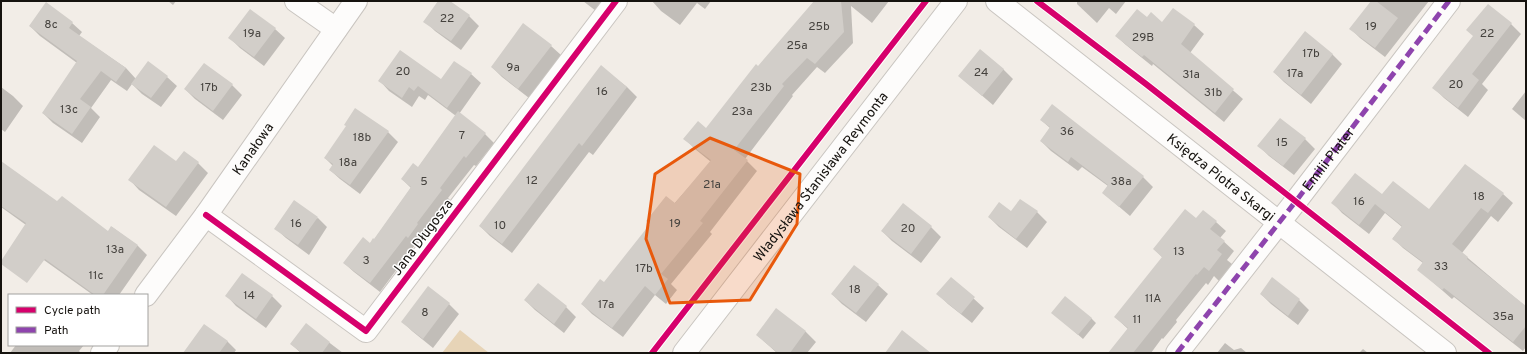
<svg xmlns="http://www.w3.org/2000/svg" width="1527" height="354" viewBox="0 0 1527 354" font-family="Overpass,sans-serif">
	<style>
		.green { fill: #e7d4b7 }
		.shadow { fill: #0003 }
		.building { fill: #d2cec9 }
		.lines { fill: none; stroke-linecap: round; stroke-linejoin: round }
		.minor-casing { stroke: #c9c5c0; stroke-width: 24 }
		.major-casing { stroke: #c9c5c0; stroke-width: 24 }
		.minor { stroke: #fdfcfb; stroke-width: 22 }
		.major { stroke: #fdfcfb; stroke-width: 22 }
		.quiet { stroke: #8e44ad; stroke-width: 5; stroke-dasharray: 10 5; stroke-linecap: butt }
		.cycleway-casing { stroke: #fff; stroke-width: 8 }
		.cycleway { stroke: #d6006c; stroke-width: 6 }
		.marked { fill: #e8590c; fill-opacity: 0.2; stroke: #e8590c; stroke-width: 3; stroke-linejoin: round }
		.labels { text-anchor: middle; stroke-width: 3; stroke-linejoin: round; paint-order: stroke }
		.number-label { font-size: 12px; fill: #45423e }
		.street-label { font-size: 14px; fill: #16130f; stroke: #fff }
	</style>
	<rect width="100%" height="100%" fill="#f2ede7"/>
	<!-- green -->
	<path class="green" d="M 460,330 L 489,353 L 442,353 Z"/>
	<!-- shadow -->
	<path class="shadow" d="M 168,1 L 176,1 L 173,5 Z
		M 440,1 L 449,1 L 469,16 L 479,26 L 461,50 L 435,31 L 425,21 Z
		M 583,1 L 604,1 L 596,11 Z
		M 652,1 L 711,1 L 705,9 L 697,3 L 680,25 L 661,11 Z
		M 819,1 L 889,1 L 872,23 L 851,6 L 853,43 L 825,73 L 817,67 L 792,95 L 793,96 L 745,159 L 757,171 L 710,232 L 712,234 L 671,284 L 677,290 L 666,304 L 655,295 L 623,337 L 592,314 L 582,304 L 604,283 L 711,162 L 695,149 L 685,139 L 706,129 L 758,67 Z
		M 1077,1 L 1126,1 L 1116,14 L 1109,8 L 1097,23 L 1077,4 Z
		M 1372,1 L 1376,2 L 1377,1 L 1429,1 L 1385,57 L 1360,38 L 1351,29 Z
		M 1488,6 L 1511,24 L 1521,34 L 1482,84 L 1488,90 L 1468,117 L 1444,98 L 1434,88 L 1474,36 Z
		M 1173,10 L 1194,25 L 1204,34 L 1190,53 L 1243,99 L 1224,122 L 1153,64 L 1152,66 L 1126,45 L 1116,36 L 1147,18 L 1163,23 Z
		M 72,23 L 82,32 L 79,36 L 126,68 L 136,79 L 167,77 L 177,86 L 161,107 L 142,94 L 132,84 L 127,91 L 111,80 L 91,108 L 100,117 L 82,143 L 53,123 L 43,113 L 77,63 L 40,36 L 30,26 Z
		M 275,29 L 285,38 L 264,66 L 240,48 L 230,38 Z
		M 551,46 L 561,55 L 529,98 L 502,77 L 492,67 Z
		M 1332,54 L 1342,64 L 1311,104 L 1284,82 L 1274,72 Z
		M 601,67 L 627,87 L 637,97 L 593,155 L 589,152 L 512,253 L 490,236 L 480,226 Z
		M 1003,69 L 1013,79 L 993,105 L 959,76 Z
		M 471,74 L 481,83 L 459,114 L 485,134 L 494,143 L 476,166 L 474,165 L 448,198 L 450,200 L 426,232 L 427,234 L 418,247 L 415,245 L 380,292 L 354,272 L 344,263 L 374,240 L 411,188 L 402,179 L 418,168 L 456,116 L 428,95 L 425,100 L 419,96 L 412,107 L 389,91 L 380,81 L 442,80 Z
		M 232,85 L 242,95 L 223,120 L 195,99 L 185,89 Z
		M 1,87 L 13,96 L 23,106 L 5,132 L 1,129 Z
		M 1526,91 L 1526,121 L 1512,109 Z
		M 1041,120 L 1143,177 L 1153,187 L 1130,216 L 1103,193 L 1108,186 L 1082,167 L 1078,171 L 1051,151 L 1041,141 L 1050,128 Z
		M 388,132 L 398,142 L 360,194 L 340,179 L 330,170 L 333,166 L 325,158 Z
		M 1305,139 L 1315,149 L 1294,175 L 1269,156 L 1259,146 Z
		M 176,163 L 198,163 L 208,173 L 176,216 L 139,190 L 130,180 Z
		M 1,165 L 58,203 L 108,232 L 112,227 L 138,246 L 147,255 L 119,295 L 93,295 L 27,248 L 26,225 L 1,207 Z
		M 1503,194 L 1513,203 L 1498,222 L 1491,216 L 1462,253 L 1526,307 L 1526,347 L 1523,351 L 1454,297 L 1452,299 L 1418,269 L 1423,263 L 1403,248 L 1393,238 L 1402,227 L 1385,213 L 1369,234 L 1342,213 L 1333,203 L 1382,196 L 1430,211 Z
		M 903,205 L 931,227 L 941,237 L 921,263 L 892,241 L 882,231 Z
		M 1011,212 L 1037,212 L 1047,222 L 1027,248 L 999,227 L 989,217 Z
		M 318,218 L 327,227 L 309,255 L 286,238 L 276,229 Z
		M 1196,220 L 1216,222 L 1226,231 L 1220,238 L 1234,251 L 1227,260 L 1232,264 L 1219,281 L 1214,276 L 1208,285 L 1206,283 L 1176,320 L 1177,322 L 1163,339 L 1162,338 L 1151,353 L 1110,353 L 1128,329 L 1115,317 L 1163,258 L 1154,249 Z
		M 951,278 L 984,308 L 972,323 L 948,304 L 938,294 Z
		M 1272,279 L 1299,300 L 1309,310 L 1298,325 L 1271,304 L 1261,294 Z
		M 878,285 L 888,294 L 866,322 L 842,304 L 832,294 Z
		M 227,296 L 272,296 L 282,306 L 266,328 L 236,306 Z
		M 525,300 L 566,307 L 576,317 L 564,333 L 535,310 Z
		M 449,304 L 459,314 L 433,348 L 412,331 L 402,321 Z
		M 777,310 L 806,332 L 816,342 L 807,353 L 777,353 L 757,335 Z
		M 1053,313 L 1091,318 L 1096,323 L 1083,339 Z
		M 306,325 L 343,353 L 301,353 L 291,344 Z
		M 227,341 L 236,350 L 234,353 L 184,353 Z
		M 1225,343 L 1234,350 L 1241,348 L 1247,353 L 1217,353 Z
		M 16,345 L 84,345 L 79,351 L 81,353 L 10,353 Z
		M 1363,349 L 1368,353 L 1359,353 Z"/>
	<!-- building -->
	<path class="building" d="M 438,1 L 450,1 L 470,15 L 451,41 L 423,22 Z
		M 814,1 L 841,1 L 844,32 L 815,64 L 807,58 L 782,84 L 784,86 L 734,150 L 748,160 L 700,221 L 703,223 L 661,274 L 668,279 L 655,295 L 645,286 L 612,328 L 581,304 L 600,279 L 604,282 L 650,224 L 646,221 L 666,196 L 675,203 L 711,160 L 683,139 L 698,121 L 706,128 L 756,64 L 758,66 Z
		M 1371,1 L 1376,1 L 1398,18 L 1375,48 L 1349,29 Z
		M 46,2 L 73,22 L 69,28 L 126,68 L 116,82 L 101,71 L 80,99 L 91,107 L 72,134 L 42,113 L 77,61 L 29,26 Z
		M 1488,4 L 1512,23 L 1472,74 L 1479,80 L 1458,108 L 1432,88 L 1473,36 L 1466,30 Z
		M 1173,8 L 1195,24 L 1181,44 L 1234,89 L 1215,113 L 1144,55 L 1142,57 L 1115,36 L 1137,9 L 1147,17 L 1151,12 L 1162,22 Z
		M 250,9 L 276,28 L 254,57 L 228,38 Z
		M 523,23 L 552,45 L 518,89 L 491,67 Z
		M 1305,31 L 1333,54 L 1301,95 L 1273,72 Z
		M 980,49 L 1004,69 L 982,96 L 958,76 Z
		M 400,50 L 441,79 L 454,61 L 472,73 L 447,108 L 418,86 L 414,91 L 409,87 L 402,98 L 378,81 Z
		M 148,61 L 168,76 L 151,98 L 131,84 Z
		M 204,63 L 233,84 L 213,111 L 184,89 Z
		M 601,65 L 627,87 L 582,146 L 579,143 L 502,244 L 479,226 Z
		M 1052,104 L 1144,176 L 1119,207 L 1102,193 L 1108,185 L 1071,157 L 1068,162 L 1040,141 L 1050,127 L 1040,120 Z
		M 355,108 L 389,131 L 350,185 L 329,170 L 333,164 L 324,158 L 346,126 L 344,125 Z
		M 458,111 L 486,133 L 466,158 L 464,156 L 440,188 L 442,190 L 417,223 L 418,224 L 408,238 L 406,236 L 370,283 L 343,263 L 363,237 L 370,243 L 373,238 L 374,239 L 411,187 L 401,179 L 413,163 L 418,167 Z
		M 1280,118 L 1306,138 L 1283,166 L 1257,146 Z
		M 154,145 L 176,161 L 184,151 L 199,162 L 166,207 L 128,180 Z
		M 1,161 L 57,201 L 62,196 L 108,231 L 111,226 L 138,245 L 103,295 L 95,295 L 45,259 L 27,283 L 1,264 L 1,261 L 26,223 L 1,206 Z
		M 1465,164 L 1504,193 L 1488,213 L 1481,208 L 1452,244 L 1468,257 L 1467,259 L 1526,306 L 1526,326 L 1513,342 L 1444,288 L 1442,290 L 1417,270 L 1423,262 L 1392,239 L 1402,226 L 1375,204 L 1359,225 L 1331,203 L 1355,173 L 1382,194 L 1393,181 L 1429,209 Z
		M 1020,199 L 1038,211 L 1016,239 L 988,217 L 999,202 L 1011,211 Z
		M 294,200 L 318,217 L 298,245 L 274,229 Z
		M 903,203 L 932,226 L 911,254 L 881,231 Z
		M 1185,209 L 1196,218 L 1203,210 L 1217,221 L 1210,229 L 1225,241 L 1217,250 L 1222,254 L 1209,271 L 1204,267 L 1197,275 L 1196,274 L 1133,353 L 1108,353 L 1128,328 L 1114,317 L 1162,257 L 1153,249 Z
		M 854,265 L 879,284 L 856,313 L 831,294 Z
		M 242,273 L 273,295 L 256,319 L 225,296 Z
		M 951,277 L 975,297 L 961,314 L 936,294 Z
		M 1272,277 L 1300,299 L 1288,316 L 1260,294 Z
		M 538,283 L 567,306 L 554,324 L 524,300 Z
		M 428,286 L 450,303 L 423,339 L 401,322 Z
		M 1065,296 L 1092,318 L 1078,335 L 1051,313 Z
		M 776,308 L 806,331 L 790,353 L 778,353 L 756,335 Z
		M 306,323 L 330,342 L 322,353 L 302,353 L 290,344 Z
		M 204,324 L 228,341 L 219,353 L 183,353 Z
		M 902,330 L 931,353 L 885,353 Z"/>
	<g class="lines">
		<defs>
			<g id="minor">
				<path d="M 296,1 L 336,29"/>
				<path id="s1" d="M 997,1 L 1445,353"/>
				<path d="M 206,215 L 366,331 L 616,1"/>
				<path id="s2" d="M 146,295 L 206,215 L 356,1"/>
				<path d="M 102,353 L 108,345"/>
				<path id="s3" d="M 1177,353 L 1296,201 L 1449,1"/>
			</g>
			<g id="major">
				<path id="s4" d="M 684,353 L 956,1"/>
			</g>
		</defs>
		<!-- minor casing -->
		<use href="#minor" class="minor-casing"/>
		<!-- major casing -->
		<use href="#major" class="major-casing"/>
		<!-- minor -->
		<use href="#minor" class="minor"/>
		<!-- major -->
		<use href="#major" class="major"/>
		<!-- quiet -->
		<path class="quiet" d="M 1177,353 L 1296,201 L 1449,1"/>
		<defs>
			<path id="cycleway" d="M 1037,1 L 1146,84 L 1489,353
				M 206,215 L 366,331 L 616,1
				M 652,353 L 926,1"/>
		</defs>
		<!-- cycleway casing -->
		<use href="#cycleway" class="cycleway-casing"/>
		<!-- cycleway -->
		<use href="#cycleway" class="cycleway"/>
	</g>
	<!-- marked area -->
	<path class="marked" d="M 710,138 L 800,174 L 797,224 L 750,300 L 670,303 L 646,239 L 655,174 Z"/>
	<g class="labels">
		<!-- number labels -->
		<g class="number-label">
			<text x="447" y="22">22</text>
			<text x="51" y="28">8c</text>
			<text x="819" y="30">25b</text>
			<text x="1371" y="30">19</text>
			<text x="252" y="37">19a</text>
			<text x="1487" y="37">22</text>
			<text x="1143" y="41">29B</text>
			<text x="797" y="49">25a</text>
			<text x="1311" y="57">17b</text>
			<text x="513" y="71">9a</text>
			<text x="403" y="75">20</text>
			<text x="981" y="76">24</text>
			<text x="1295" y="77">17a</text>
			<text x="1191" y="78">31a</text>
			<text x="1456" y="88">20</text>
			<text x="209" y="91">17b</text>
			<text x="761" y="91">23b</text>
			<text x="602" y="95">16</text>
			<text x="1213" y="96">31b</text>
			<text x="69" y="113">13c</text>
			<text x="742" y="115">23a</text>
			<text x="1067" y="135">36</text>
			<text x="462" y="139">7</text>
			<text x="362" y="141">18b</text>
			<text x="1282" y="146">15</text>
			<text x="348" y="166">18a</text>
			<text x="532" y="184">12</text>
			<text x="424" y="185">5</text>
			<text x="1121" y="185">38a</text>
			<text x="712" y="188">21a</text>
			<text x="1479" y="200">18</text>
			<text x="1359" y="205">16</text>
			<text x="296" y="227">16</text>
			<text x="675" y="227">19</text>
			<text x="500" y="229">10</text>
			<text x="908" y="232">20</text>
			<text x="115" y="253">13a</text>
			<text x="1179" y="255">13</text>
			<text x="366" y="264">3</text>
			<text x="1441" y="270">33</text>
			<text x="644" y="272">17b</text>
			<text x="96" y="279">11c</text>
			<text x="855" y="293">18</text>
			<text x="249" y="299">14</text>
			<text x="1153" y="302">11A</text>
			<text x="606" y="308">17a</text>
			<text x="425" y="316">8</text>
			<text x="1503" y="320">35a</text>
			<text x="1137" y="323">11</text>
		</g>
		<!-- street labels -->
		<g class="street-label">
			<text dy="5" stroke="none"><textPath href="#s2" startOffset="181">Kanałowa</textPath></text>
			<text dy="5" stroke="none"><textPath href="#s3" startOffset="246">Emilii Plater</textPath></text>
			<text dy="5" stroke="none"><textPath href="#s4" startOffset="223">Władysława Stanisława Reymonta</textPath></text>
			<text dy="5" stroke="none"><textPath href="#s1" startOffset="285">Księdza Piotra Skargi</textPath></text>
			<text transform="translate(422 237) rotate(-53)" y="5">Jana Długosza</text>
		</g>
	</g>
	<!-- border -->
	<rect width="1527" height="354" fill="none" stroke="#16130f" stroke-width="4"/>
	<!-- legend -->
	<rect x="8" y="294" width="140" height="52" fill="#ffffff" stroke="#a2a19f"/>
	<rect x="16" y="307" width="20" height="6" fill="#d6006c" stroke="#a2a19f"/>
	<text x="44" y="314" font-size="12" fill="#16130f">Cycle path</text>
	<rect x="16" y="327" width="20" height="6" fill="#8e44ad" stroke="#a2a19f"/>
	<text x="44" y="334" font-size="12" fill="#16130f">Path</text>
</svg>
